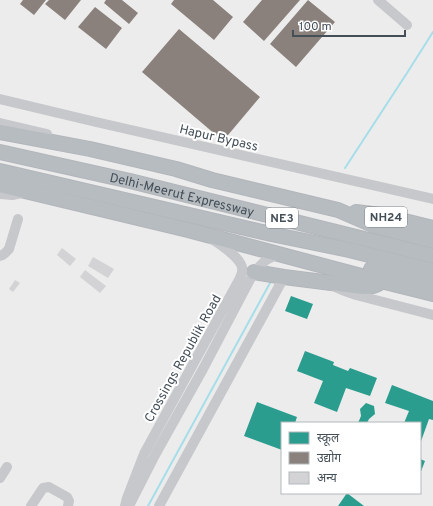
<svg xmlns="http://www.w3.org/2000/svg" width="433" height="506" viewBox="0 0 433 506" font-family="Overpass,'Noto Sans Devanagari',sans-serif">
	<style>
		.schools { fill: #2a9d8f }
		.industry { fill: #8a817c }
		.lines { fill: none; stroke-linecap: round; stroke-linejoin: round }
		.stream { stroke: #a5dee9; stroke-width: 2 }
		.building { fill: #d3d3d5 }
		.highway-casing { stroke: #b2b6bb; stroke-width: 16 }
		.minor { stroke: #c6c8cb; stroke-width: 10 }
		.highway { stroke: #b7bcc1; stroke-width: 14 }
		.labels { text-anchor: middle; stroke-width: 4; stroke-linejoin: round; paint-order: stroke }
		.shield { fill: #fff; stroke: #7c848a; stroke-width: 1 }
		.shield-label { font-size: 12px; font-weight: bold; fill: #444f58 }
		.street-label { font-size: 13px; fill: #444f58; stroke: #fff }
	</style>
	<rect width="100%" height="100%" fill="#edecec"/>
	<!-- schools -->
	<path class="schools" d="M 291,296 L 313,304 L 307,319 L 285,311 Z
		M 305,351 L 334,362 L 333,365 L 348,371 L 350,368 L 377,378 L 370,396 L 346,388 L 337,412 L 314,403 L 323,381 L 297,371 Z
		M 392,385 L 433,401 L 433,420 L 429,419 L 420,444 L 420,423 L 404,423 L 409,411 L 385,403 Z
		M 257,402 L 297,417 L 295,423 L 282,423 L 282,450 L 244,436 Z
		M 366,403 L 374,406 L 375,414 L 369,419 L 367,423 L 358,423 L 361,416 L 360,409 Z
		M 420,459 L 425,461 L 420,474 Z
		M 347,493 L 364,506 L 338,506 Z"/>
	<!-- industry -->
	<path class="industry" d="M 23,0 L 46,0 L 34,15 L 20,4 Z
		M 49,0 L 81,0 L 65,20 L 45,4 Z
		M 106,0 L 122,0 L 138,13 L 129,24 L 104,3 Z
		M 174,0 L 213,0 L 233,17 L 214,40 L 171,4 Z
		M 262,0 L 300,0 L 264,41 L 243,22 Z
		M 308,0 L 335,22 L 296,67 L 270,44 Z
		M 95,7 L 122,28 L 106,49 L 78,27 Z
		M 179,29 L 260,97 L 223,141 L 142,72 Z"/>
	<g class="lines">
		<!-- stream -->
		<path class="stream" d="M 345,168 L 407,73 L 433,32
			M 148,506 L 270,283"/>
	</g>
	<!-- building -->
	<path class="building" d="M 62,248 L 76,259 L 70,266 L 57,255 Z
		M 93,257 L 114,269 L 108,278 L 88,266 Z
		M 85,270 L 106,286 L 100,293 L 80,277 Z
		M 15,280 L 20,283 L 13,292 L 9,289 Z"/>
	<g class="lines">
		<defs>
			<g id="highway">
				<path d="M 0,132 L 90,149 L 176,169 L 212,180 L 338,210 L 375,226 L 433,241"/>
				<path id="s1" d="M 0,152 L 130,181 L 433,256"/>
				<path d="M 0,171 L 271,234 L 349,250 L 433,271"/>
				<path d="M 0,185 L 188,230 L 365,277 L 433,294"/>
				<path d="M 356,212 L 380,215 L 433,228"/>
				<path d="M 371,269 L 433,282"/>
				<path d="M 254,272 L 284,277 L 363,287 L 373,286 L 378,284"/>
			</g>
		</defs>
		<!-- highway casing -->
		<use href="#highway" class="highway-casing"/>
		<!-- minor -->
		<path class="minor" d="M 378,0 L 407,25
			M 0,99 L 96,122 L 433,199
			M 0,123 L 47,134
			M 0,194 L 12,195 L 22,193
			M 0,256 C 4,255 6,252 9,249 L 18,219
			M 335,287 L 342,290 L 356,295 L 433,315
			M 0,478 L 7,467
			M 31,506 L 43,488 L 49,487 L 67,497 L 69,501 L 68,506
			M 125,506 L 127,498 L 144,454 L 239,280 C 241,276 243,272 242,267 C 239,256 220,245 211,238
			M 129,506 L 155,455 L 203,369 L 254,272 L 266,260 L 278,254
			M 159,506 L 271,301 L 284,277"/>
		<!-- highway -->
		<use href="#highway" class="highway"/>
	</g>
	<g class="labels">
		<!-- shield labels -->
		<g class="shield">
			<rect x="365" y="207" width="42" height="20" rx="3"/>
			<rect x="266" y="208" width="32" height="20" rx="3"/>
		</g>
		<g class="shield-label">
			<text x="386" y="221">NH24</text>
			<text x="282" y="222">NE3</text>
		</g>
		<!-- street labels -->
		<g class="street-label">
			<text transform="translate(219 137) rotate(13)" y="5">Hapur Bypass</text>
			<text dy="5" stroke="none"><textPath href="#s1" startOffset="187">Delhi-Meerut Expressway</textPath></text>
			<text transform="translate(182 358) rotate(-61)" y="5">Crossings Republik Road</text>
		</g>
	</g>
	<!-- legend -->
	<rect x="281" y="422" width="140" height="72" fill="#ffffff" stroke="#b4b9bc"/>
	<rect x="289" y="432" width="20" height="12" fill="#2a9d8f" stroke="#b4b9bc"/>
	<text x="317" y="442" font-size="12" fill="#444f58">स्कूल</text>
	<rect x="289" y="452" width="20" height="12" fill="#8a817c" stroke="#b4b9bc"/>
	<text x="317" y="462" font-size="12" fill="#444f58">उद्योग</text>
	<rect x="289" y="472" width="20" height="12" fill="#d3d3d5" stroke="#b4b9bc"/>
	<text x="317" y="482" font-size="12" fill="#444f58">अन्य</text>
	<!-- scale -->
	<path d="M293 30v6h112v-6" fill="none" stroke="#444f58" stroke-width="2"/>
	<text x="299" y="30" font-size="12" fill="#444f58" stroke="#ffffff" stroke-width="3" paint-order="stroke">100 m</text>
</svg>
